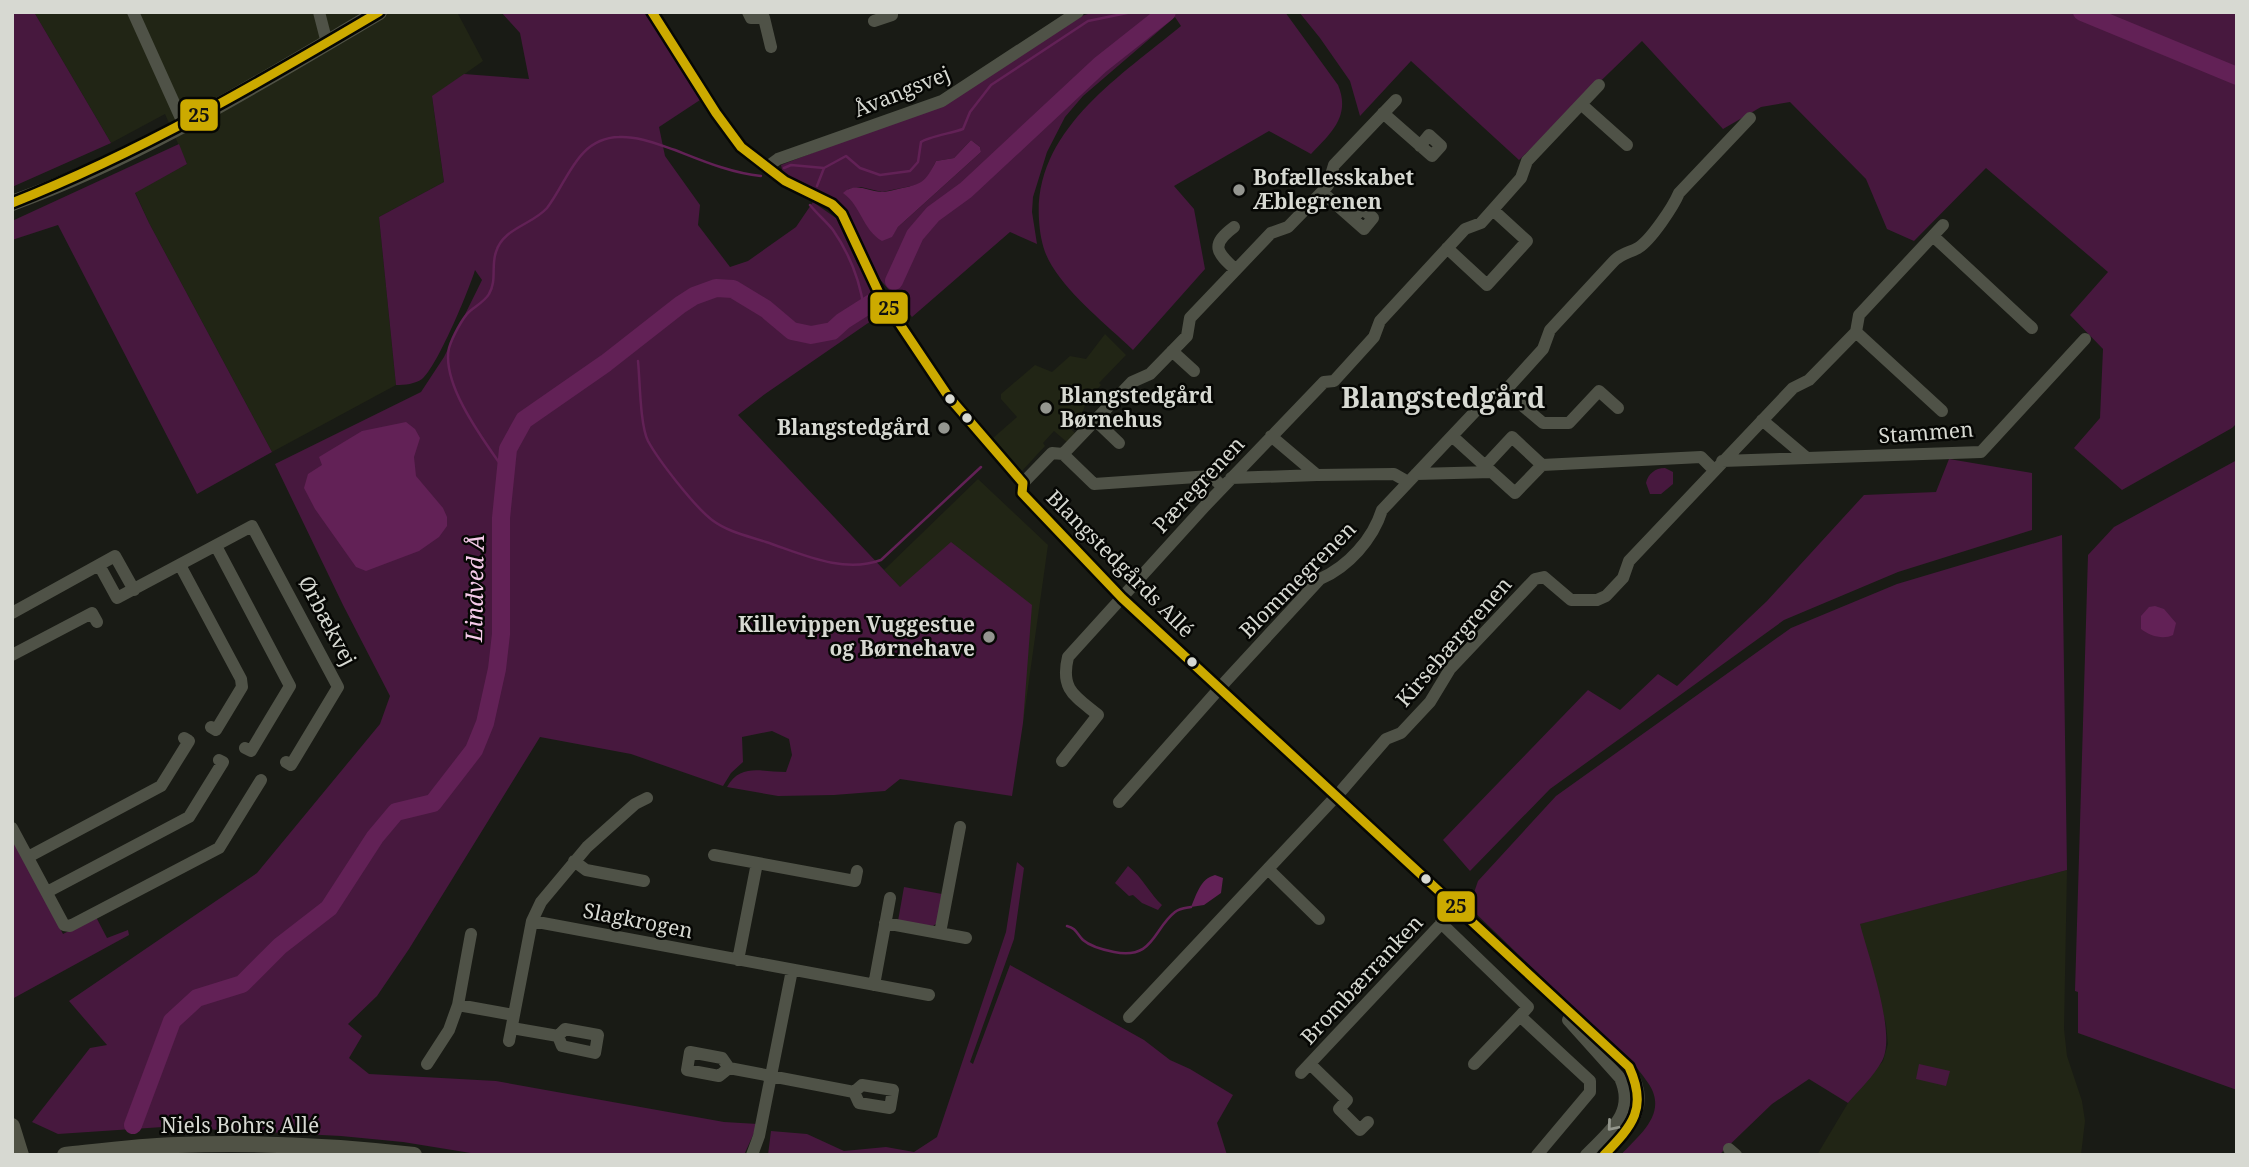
<svg xmlns="http://www.w3.org/2000/svg" width="2249" height="1167" viewBox="0 0 2249 1167" font-family="'Noto Serif',serif">
	<style>
		.built { fill: #212515 }
		.green { fill: #47183e; fill-rule: evenodd }
		.water { fill: #622156 }
		.lines { fill: none; stroke-linecap: round; stroke-linejoin: round }
		.stream { stroke: #622156; stroke-width: 2.5 }
		.river { stroke: #622156; stroke-width: 18 }
		.street { stroke: #4f5247; stroke-width: 12 }
		.secondary { stroke: #505245; stroke-width: 16 }
		.bus-1-casing { stroke: #060704; stroke-width: 14 }
		.bus-1 { stroke: #ca0; stroke-width: 9 }
		.oneway { stroke: #93968c }
		.poi-dot { fill: #949690; stroke: #060704; stroke-width: 2.5 }
		.bus-dot { fill: #d7d9d2; stroke: #060704; stroke-width: 2.5 }
		.labels { text-anchor: middle; stroke-width: 5; stroke-linejoin: round; paint-order: stroke }
		.street-label { font-size: 21px; fill: #d7d9d2; stroke: #060704 }
		.poi-label { font-size: 21px; font-weight: bold; fill: #d7d9d2; stroke: #060704; text-anchor: start }
		.water-label { font-size: 23px; font-style: italic; fill: #f5cbe9; stroke: #060704 }
		.district-label { font-size: 28px; font-weight: bold; fill: #d7d9d2; stroke: #060704 }
		.line-badge { stroke: #060704; stroke-width: 2.5 }
		.pale-badge-label { font-size: 19px; text-anchor: middle; font-weight: bold; fill: #111 }
	</style>
	<rect width="100%" height="100%" fill="#191b15"/>
	<!-- built -->
	<path class="built" d="M 34,12 L 457,12 L 483,61 L 432,97 L 444,182 L 379,217 L 396,385 L 272,452 L 149,223 L 135,192 L 187,164 L 165,114 L 111,143 Z
		M 1105,334 L 1126,355 L 1099,383 L 1101,385 L 1086,402 L 1082,414 L 1070,428 L 1076,434 L 1068,443 L 1054,431 L 1043,443 L 1045,446 L 1022,471 L 993,438 L 1017,417 L 1001,399 L 1001,394 L 1035,365 L 1052,372 L 1070,356 L 1086,359 Z
		M 978,479 L 1048,545 L 1023,723 L 884,570 Z
		M 2067,870 L 2064,1029 L 2067,1056 L 2082,1101 L 2085,1121 L 2081,1155 L 1817,1155 L 1848,1103 L 1883,1061 L 1888,1044 L 1886,1024 L 1859,924 Z"/>
	<!-- green -->
	<path class="green" d="M 12,12 L 34,12 L 111,143 L 12,187 Z
		M 501,12 L 645,12 L 700,100 L 659,127 L 665,156 L 700,205 L 698,225 L 730,267 L 748,261 L 796,227 L 813,202 L 836,218 L 857,263 L 887,310 L 765,394 L 738,415 L 900,587 L 951,542 L 1032,605 L 1023,723 L 1012,796 L 900,779 L 885,791 L 834,795 L 778,796 L 727,787 C 741,763 760,772 786,772 L 792,755 L 789,739 L 772,731 L 742,737 L 743,762 L 731,773 L 723,786 L 631,754 L 540,737 L 409,949 L 377,996 L 348,1024 L 362,1036 L 349,1058 L 369,1074 L 496,1081 L 724,1122 L 758,1124 L 744,1155 L 483,1155 L 403,1142 L 341,1136 L 163,1127 L 58,1134 L 32,1122 L 90,1048 L 107,1045 L 69,1001 L 257,873 L 380,724 L 390,696 L 343,605 L 275,464 L 421,392 L 444,357 L 482,280 L 475,270 C 469,290 437,367 422,379 C 415,384 405,385 396,385 L 379,217 L 444,182 L 432,96 L 464,74 L 529,79 L 520,33 Z
		M 1095,12 L 1285,12 L 1338,85 C 1351,116 1331,133 1311,154 L 1269,131 L 1174,186 L 1194,209 L 1205,269 L 1133,350 C 1106,324 1072,298 1052,266 C 1043,252 1040,236 1039,220 C 1033,130 1121,76 1181,26 L 1175,17 L 1083,96 L 1065,117 L 1047,152 L 1033,197 L 1032,212 L 1037,244 L 1010,232 L 912,317 L 872,270 L 848,213 L 783,174 L 781,165 L 944,102 L 1081,16 ZM 971,140 L 980,147 L 981,152 L 898,227 L 891,237 L 860,211 L 848,189 L 861,187 L 882,192 L 921,184 L 928,177 L 936,161 L 954,158 Z
		M 1299,12 L 2237,12 L 2237,423 L 2232,428 L 2122,490 L 2074,448 L 2100,418 L 2103,349 L 2070,315 L 2108,272 L 1986,168 L 1914,241 L 1887,229 L 1866,179 L 1790,102 L 1761,107 L 1723,129 L 1642,41 L 1519,160 L 1411,61 L 1360,116 L 1350,81 L 1320,38 Z
		M 179,144 L 187,164 L 135,193 L 149,223 L 272,452 L 197,494 L 58,225 L 12,240 L 12,221 Z
		M 1949,459 L 2032,473 L 2032,530 L 1898,572 L 1784,620 L 1550,789 L 1470,871 L 1443,840 L 1588,690 L 1620,710 L 1658,674 L 1677,686 L 1767,601 L 1864,495 L 1936,492 Z
		M 2237,460 L 2237,1090 L 2078,1033 L 2078,992 L 2075,991 L 2088,555 L 2114,527 Z
		M 1665,468 L 1673,472 L 1673,484 L 1661,494 L 1650,494 L 1646,483 C 1648,474 1655,468 1665,468 Z
		M 2062,535 L 2067,870 L 1860,924 C 1868,955 1897,1034 1882,1061 C 1874,1076 1859,1090 1848,1103 L 1809,1079 L 1772,1104 L 1719,1155 L 1621,1155 C 1637,1137 1663,1118 1653,1092 C 1650,1084 1642,1075 1637,1068 L 1469,907 L 1478,881 L 1556,796 L 1791,628 L 1897,584 Z
		M 12,838 L 63,934 L 96,917 L 107,938 L 128,930 L 129,935 L 12,999 Z
		M 1017,862 L 1024,868 L 1014,939 L 970,1062 L 973,1064 L 1010,965 L 1144,1040 L 1170,1060 L 1190,1069 L 1233,1095 L 1217,1123 L 1227,1155 L 768,1155 L 771,1131 L 807,1134 L 844,1151 L 886,1147 L 914,1152 L 937,1137 L 1006,932 Z
		M 1128,866 C 1143,878 1150,894 1162,905 L 1158,910 L 1142,903 L 1133,895 L 1129,896 L 1115,883 Z
		M 904,887 L 942,894 L 937,923 L 933,926 L 898,921 Z
		M 1919,1064 L 1950,1071 L 1946,1086 L 1916,1079 Z"/>
	<!-- water -->
	<path class="water" d="M 971,140 L 980,147 L 981,152 L 898,227 L 892,237 L 882,241 C 862,229 862,207 843,193 C 855,182 867,191 881,192 C 886,192 893,190 898,189 C 922,184 925,183 936,161 L 954,158 Z
		M 406,422 L 415,429 L 420,438 L 414,457 L 416,476 L 443,508 L 447,517 L 447,526 L 439,537 L 419,551 L 366,571 L 356,567 L 315,509 L 304,488 L 308,474 L 322,465 L 319,457 L 362,431 Z
		M 2155,606 L 2164,609 L 2176,623 L 2173,635 C 2163,640 2150,636 2141,629 L 2141,616 L 2149,607 Z
		M 1215,875 L 1223,878 L 1221,893 L 1204,905 L 1191,907 C 1197,894 1200,879 1215,875 Z"/>
	<g class="lines">
		<!-- stream -->
		<path class="stream" d="M 784,168 L 791,165 L 824,168
			M 817,186 L 824,168 L 846,156 L 860,168 L 880,175 L 910,171 L 918,162 L 921,142 C 928,137 952,133 963,129 L 970,112 L 991,85 L 1088,21 L 1132,12
			M 810,205 C 817,214 826,221 833,230 C 849,253 860,281 864,309
			M 638,361 C 640,381 640,425 648,441 C 659,461 694,506 712,520 C 728,532 748,536 766,542 C 802,554 843,574 881,560 L 981,467
			M 505,471 C 485,442 441,385 449,348 C 452,338 462,318 470,311 C 476,306 485,301 489,294 C 497,281 491,265 496,252 C 503,228 532,225 547,208 C 568,181 577,138 619,137 C 638,136 657,144 675,150 C 703,161 731,173 761,176
			M 1067,926 C 1076,928 1077,934 1083,940 C 1091,947 1104,950 1114,952 C 1154,960 1153,929 1175,912 C 1180,908 1185,908 1191,907"/>
		<!-- river -->
		<path class="river" d="M 2082,12 L 2237,76
			M 894,281 L 915,235 L 933,214 L 966,190 L 1100,65 L 1167,12
			M 133,1125 L 172,1021 L 197,998 L 242,984 L 280,946 L 329,908 L 375,837 L 396,812 L 433,803 L 474,750 L 485,723 L 497,669 L 501,634 L 501,518 L 508,449 L 524,420 L 606,363 L 680,305 L 694,296 L 716,288 L 733,289 L 766,309 L 792,331 L 811,335 L 832,331 L 843,321 L 873,302"/>
		<!-- street -->
		<path class="street" d="M 133,12 L 184,125
			M 319,12 L 327,43
			M 652,12 L 716,113 L 741,147 L 785,181 L 832,204 L 842,214 L 879,293 L 948,396 L 1023,483 L 1022,493 L 1122,598 L 1629,1067 C 1652,1108 1631,1126 1604,1155
			M 748,12 L 751,18 L 764,18 L 771,47
			M 874,21 L 892,15 L 891,12
			M 1581,104 L 1627,145
			M 1383,113 L 1432,156 L 1441,146 L 1429,135 L 1420,146
			M 767,167 L 778,159 L 942,101 L 1078,12
			M 1322,192 L 1364,229 L 1373,218 L 1362,208 L 1353,219
			M 1234,227 C 1210,245 1216,252 1236,270
			M 1933,236 L 2032,328
			M 1447,248 L 1487,285 L 1527,241 L 1493,210
			M 1856,332 L 1942,411
			M 1172,351 L 1194,371
			M 1505,391 L 1543,423 L 1569,423 L 1599,391 L 1618,408
			M 1762,420 L 1807,458 L 1981,452 L 2085,339
			M 1096,421 L 1119,443
			M 1271,436 L 1317,475 L 1394,474 L 1408,482
			M 1452,436 L 1515,493 L 1542,465 L 1701,457 L 1714,470
			M 1063,454 L 1132,382 L 1150,374 L 1187,336 L 1190,318 L 1271,233 L 1288,227 L 1322,192 L 1328,185 L 1334,165 L 1396,100
			M 1722,461 L 1807,458
			M 1485,466 L 1512,437 L 1542,465
			M 1416,474 L 1492,472
			M 1231,478 L 1317,475
			M 1023,483 L 1052,453 L 1063,454 L 1094,484 L 1211,476 L 1223,487
			M 216,546 L 290,686 L 251,751 L 245,748
			M 99,565 L 117,598 L 252,526 L 338,687 L 291,765 L 286,762
			M 180,565 L 241,679 L 242,687 L 216,730 L 211,727
			M 12,613 L 115,556 L 134,590
			M 12,655 L 92,613 L 97,622
			M 1062,761 L 1098,715 C 1075,696 1060,690 1068,657 L 1205,506 L 1324,382 L 1334,381 L 1374,337 L 1380,321 L 1465,229 L 1481,223 L 1521,178 L 1527,161 L 1599,85
			M 1119,802 L 1226,681 L 1320,579 C 1348,567 1373,539 1382,510 L 1485,401 L 1505,391 L 1543,349 L 1550,330 L 1613,262 C 1621,253 1629,253 1638,248 C 1651,240 1673,207 1679,193 L 1750,118
			M 12,828 L 64,925 L 70,926 L 219,848 L 261,780
			M 714,855 L 855,881 L 857,871
			M 28,857 L 161,786 L 189,741 L 184,738
			M 574,861 L 586,870 L 644,881
			M 1268,869 L 1319,919
			M 47,892 L 189,817 L 223,762 L 219,760
			M 532,921 L 929,995
			M 885,923 L 966,938
			M 1441,923 L 1528,1007 L 1520,1016 L 1590,1081 L 1590,1092 L 1537,1155
			M 940,933 L 960,827
			M 738,960 L 757,863
			M 874,985 L 890,898
			M 458,1005 L 514,1015
			M 1129,1017 L 1342,790 L 1386,739 L 1401,733 L 1430,702 L 1450,669 L 1535,579 L 1544,577 L 1571,600 L 1597,600 L 1606,596 L 1623,578 L 1629,561 L 1793,388 L 1809,380 L 1856,332 L 1859,315 L 1943,225
			M 1568,1020 L 1620,1078 C 1636,1113 1609,1131 1586,1155
			M 512,1028 L 558,1036 L 562,1046 L 595,1053 L 598,1035 L 565,1029 L 558,1036
			M 509,1041 L 532,921 L 541,902 L 587,847 L 635,804 L 647,798
			M 427,1064 L 449,1030 L 458,1005 L 471,934
			M 1310,1064 L 1347,1100 L 1339,1109 L 1360,1130 L 1368,1122
			M 1474,1064 L 1520,1016
			M 729,1068 L 719,1076 L 687,1070 L 690,1052 L 722,1058 L 729,1068 L 854,1092 L 859,1103 L 890,1108 L 893,1090 L 862,1085 L 854,1092
			M 1301,1073 L 1456,908
			M 1729,1149 L 1736,1155
			M 752,1155 L 759,1136 L 792,970"/>
		<!-- secondary -->
		<path class="secondary" d="M 12,203 C 142,156 260,82 379,12
			M 12,1126 L 21,1155
			M 65,1155 C 102,1151 140,1146 178,1145 C 256,1142 336,1146 414,1155"/>
		<defs>
			<path id="bus-1" d="M 652,12 L 716,113 L 741,147 L 785,181 L 832,204 L 842,214 L 879,293 L 948,396 L 1023,483 L 1022,493 L 1122,598 L 1629,1067 C 1648,1108 1633,1125 1604,1155
				M 12,203 C 141,152 259,83 379,12"/>
		</defs>
		<!-- bus-1 casing -->
		<use href="#bus-1" class="bus-1-casing"/>
		<!-- bus-1 -->
		<use href="#bus-1" class="bus-1"/>
	</g>
	<!-- one-way arrows -->
	<defs><path id="oneway-chevron" d="M-2-3.5L2.5 0L-2 3.5" fill="none" stroke-width="1.6" stroke-linecap="round" stroke-linejoin="round" transform="scale(1.75)"/></defs>
	<use class="oneway" href="#oneway-chevron" transform="translate(1612 1126) rotate(130)"/>
	<!-- markers -->
	<g class="poi-dot">
		<circle cx="1239" cy="190" r="7"/>
		<circle cx="1046" cy="408" r="7"/>
		<circle cx="944" cy="428" r="7"/>
		<circle cx="989" cy="637" r="7"/>
	</g>
	<g class="bus-dot">
		<circle cx="950" cy="399" r="6"/>
		<circle cx="967" cy="418" r="6"/>
		<circle cx="1192" cy="662" r="6"/>
		<circle cx="1426" cy="879" r="6"/>
	</g>
	<g class="labels">
		<!-- street labels -->
		<g class="street-label">
			<text transform="translate(902 92) rotate(-22)" y="7">Åvangsvej</text>
			<text transform="translate(1926 433) rotate(-4)" y="7">Stammen</text>
			<text transform="translate(1199 485) rotate(-47)" y="7">Pæregrenen</text>
			<text transform="translate(1120 564) rotate(45)" y="7">Blangstedgårds Allé</text>
			<text transform="translate(1298 580) rotate(-45)" y="7">Blommegrenen</text>
			<text transform="translate(327 621) rotate(62)" y="7">Ørbækvej</text>
			<text transform="translate(1454 642) rotate(-49)" y="7">Kirsebærgrenen</text>
			<text transform="translate(638 921) rotate(11)" y="7">Slagkrogen</text>
			<text transform="translate(1362 980) rotate(-47)" y="7">Brombærranken</text>
			<text x="240" y="1133">Niels Bohrs Allé</text>
		</g>
		<!-- poi labels -->
		<g class="poi-label">
			<text x="1253" y="185">Bofællesskabet<tspan x="1253" dy="24">Æblegrenen</tspan></text>
			<text x="1060" y="403">Blangstedgård<tspan x="1060" dy="24">Børnehus</tspan></text>
			<text x="930" y="435" text-anchor="end">Blangstedgård</text>
			<text x="975" y="632" text-anchor="end">Killevippen Vuggestue<tspan x="975" dy="24">og Børnehave</tspan></text>
		</g>
		<!-- water labels -->
		<g class="water-label">
			<text transform="translate(475 588) rotate(-89)" y="8">Lindved Å</text>
		</g>
		<!-- district labels -->
		<g class="district-label">
			<text x="1443" y="408">Blangstedgård</text>
		</g>
	</g>
	<g class="line-badge">
		<rect x="179" y="98" width="40" height="34" rx="7" fill="#ca0"/>
		<rect x="869" y="291" width="40" height="34" rx="7" fill="#ca0"/>
		<rect x="1436" y="890" width="40" height="33" rx="7" fill="#ca0"/>
	</g>
	<g class="pale-badge-label">
		<text x="199" y="122">25</text>
		<text x="889" y="315">25</text>
		<text x="1456" y="913">25</text>
	</g>
	<!-- border -->
	<rect width="2249" height="1167" fill="none" stroke="#d7d9d2" stroke-width="28"/>
</svg>
